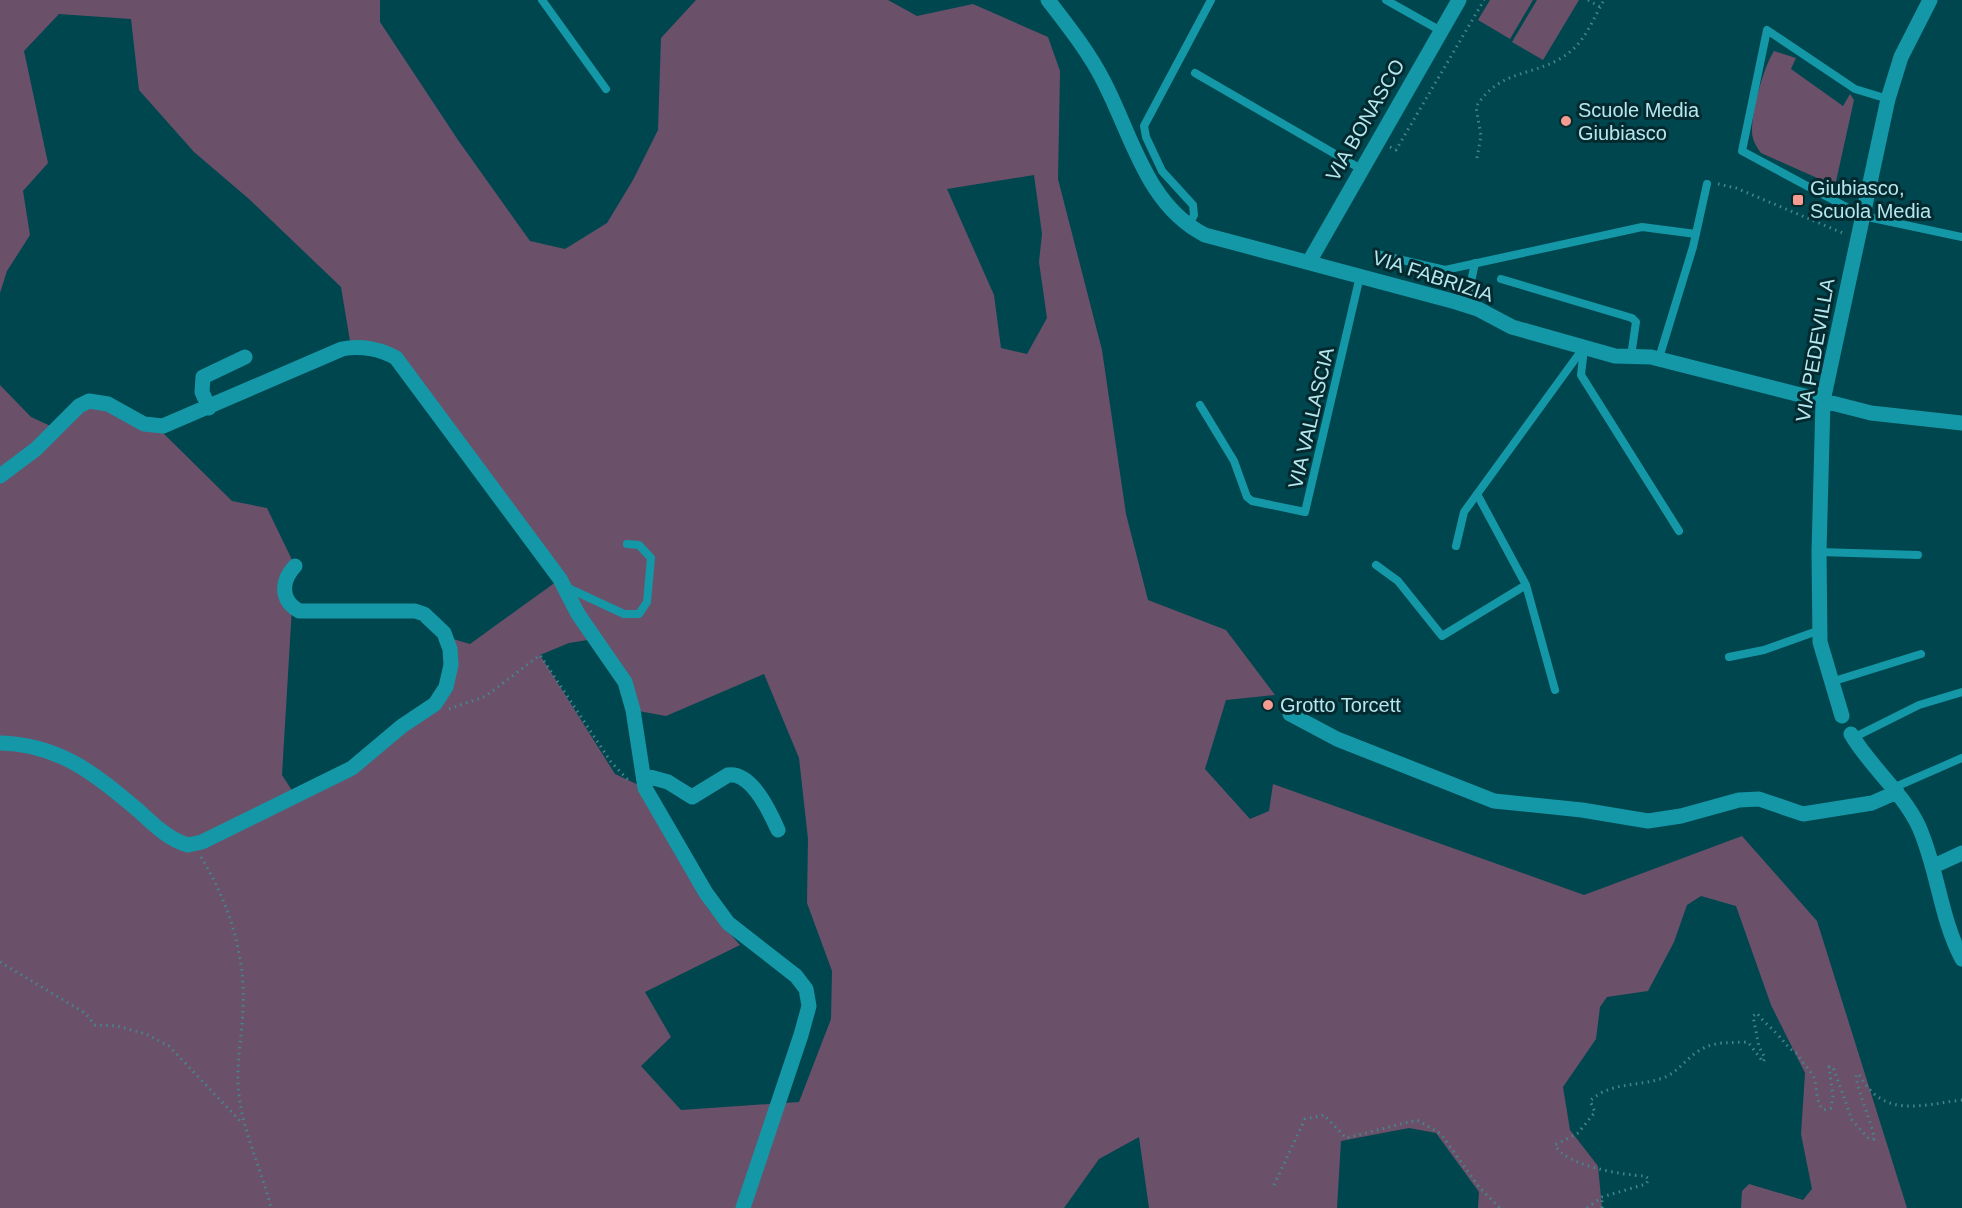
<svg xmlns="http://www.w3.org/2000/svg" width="1962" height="1208" viewBox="0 0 1962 1208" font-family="Arial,sans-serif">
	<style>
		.green { fill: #6b506a; fill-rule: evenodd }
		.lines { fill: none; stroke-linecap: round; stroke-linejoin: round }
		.path { stroke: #47858d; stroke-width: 3; stroke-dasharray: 1.5 4.5; stroke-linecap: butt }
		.service { stroke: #1498a7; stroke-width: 8 }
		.minor { stroke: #1498a7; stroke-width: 15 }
		.poi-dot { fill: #f59c91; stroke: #04292e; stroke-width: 2 }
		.labels { text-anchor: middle; stroke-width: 6; stroke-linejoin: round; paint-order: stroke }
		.poi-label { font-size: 20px; fill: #b5e7ee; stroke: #04292e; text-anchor: start }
		.street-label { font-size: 20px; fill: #b5e7ee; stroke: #04292e }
	</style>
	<rect width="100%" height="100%" fill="#00464e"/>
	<!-- green -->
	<path class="green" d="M 0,0 L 380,0 L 380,22 L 458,140 L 530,241 L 565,249 L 607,223 L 633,180 L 658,130 L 661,38 L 696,0 L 888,0 L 917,16 L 973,4 L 1048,37 L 1060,71 L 1058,179 L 1102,350 L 1126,514 L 1148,600 L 1226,630 L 1275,695 L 1226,700 L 1205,769 L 1250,819 L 1269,811 L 1273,784 L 1584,895 L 1742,836 L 1817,921 L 1907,1208 L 1741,1208 L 1742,1191 L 1749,1184 L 1803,1200 L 1812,1189 L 1801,1134 L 1805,1073 L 1771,1005 L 1736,906 L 1701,896 L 1687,905 L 1674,942 L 1648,991 L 1607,997 L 1600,1007 L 1596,1039 L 1563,1087 L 1570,1130 L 1598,1166 L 1602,1208 L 1478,1208 L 1479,1192 L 1436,1133 L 1409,1128 L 1341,1141 L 1337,1208 L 1149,1208 L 1139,1137 L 1099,1159 L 1064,1208 L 0,1208 L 0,385 L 31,417 L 57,429 L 84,403 L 157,427 L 232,501 L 267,508 L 295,566 L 290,572 L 292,607 L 282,775 L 295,795 L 338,775 L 441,697 L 446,637 L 470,644 L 560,579 L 402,363 L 351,347 L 341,287 L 249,199 L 194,152 L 139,90 L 131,19 L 59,14 L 24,51 L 48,163 L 23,191 L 30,235 L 7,271 L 0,293 ZM 1034,175 L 1042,234 L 1039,262 L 1047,318 L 1027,354 L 1001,348 L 994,295 L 947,189 ZM 594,639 L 633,710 L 666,716 L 764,674 L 799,758 L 808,839 L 807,903 L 832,971 L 831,1019 L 799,1102 L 681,1110 L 641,1066 L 671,1037 L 645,992 L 740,945 L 709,910 L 645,788 L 615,774 L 540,655 L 569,643 Z
		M 1490,0 L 1533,0 L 1510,39 L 1478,20 Z
		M 1537,0 L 1579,0 L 1543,60 L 1512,42 Z
		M 1774,51 L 1796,58 L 1791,69 L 1843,106 L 1850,94 L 1854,100 L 1835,186 L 1761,153 C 1756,146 1752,140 1752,131 C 1752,111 1763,68 1774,51 Z"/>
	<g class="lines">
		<!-- path -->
		<path class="path" d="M 1588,0 L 1600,7
			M 1390,147 L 1396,150 L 1484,0
			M 1477,158 L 1481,136 L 1476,107 C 1501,66 1539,78 1571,51 C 1586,39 1594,17 1604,0
			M 1718,184 L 1736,188 L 1845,234
			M 449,709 L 486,696 L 540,655 L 611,762 L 630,782
			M 201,857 C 229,903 246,956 243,1010 C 242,1035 237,1059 238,1084 C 240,1128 261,1166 271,1208
			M 0,962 L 85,1013 L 95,1025 L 117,1026 L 146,1034 L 169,1046 L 242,1123
			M 1274,1185 L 1305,1119 L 1324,1115 L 1346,1138 L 1417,1120 L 1441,1134 L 1479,1187 L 1500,1208
			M 1587,1208 L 1602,1197 L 1646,1184 L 1649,1179 L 1645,1176 C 1622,1175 1566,1166 1555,1145 L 1578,1133 L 1595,1112 L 1590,1101 C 1610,1082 1635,1087 1660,1079 C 1678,1074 1686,1057 1702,1049 C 1716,1041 1731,1043 1748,1042 L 1763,1062 L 1765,1058 L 1759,1047 L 1753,1016 L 1757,1013 C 1763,1022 1770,1026 1777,1034 C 1786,1043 1786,1047 1798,1054 C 1802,1064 1810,1069 1814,1078 C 1818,1089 1815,1103 1824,1110 L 1831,1108 L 1833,1096 L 1829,1067 L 1833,1067 L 1852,1120 L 1869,1139 L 1874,1139 C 1874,1127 1857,1091 1856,1075 L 1859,1074 C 1883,1119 1920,1105 1962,1100
			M 1602,1208 L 1602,1198"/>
		<!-- service -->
		<path class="service" d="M 542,0 L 606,89
			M 1386,0 L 1441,31
			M 1195,73 L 1361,169
			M 1888,99 L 1855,89 L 1767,30 L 1742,151 L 1863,216 L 1962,237
			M 1189,225 L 1194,215 L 1193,205 L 1162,171 L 1146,137 L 1144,126 L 1211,0
			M 1377,254 L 1445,270 L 1642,227 L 1696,234
			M 1501,279 L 1632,318 L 1636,322 L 1631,356
			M 1466,305 L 1475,263
			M 1584,348 L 1581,375 L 1679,531
			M 1659,358 L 1693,247 L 1707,184
			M 1200,405 L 1234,461 L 1247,497 L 1252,501 L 1305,512 L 1360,276
			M 1477,494 L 1526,585 L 1555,690
			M 1456,546 L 1464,512 L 1584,347
			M 1819,552 L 1918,555
			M 1376,565 L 1398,581 L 1442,636 L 1526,585
			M 568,588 L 624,614 L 639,614 L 647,602 L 651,558 L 639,545 L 627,544
			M 1729,657 L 1764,650 L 1820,630
			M 1831,682 L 1921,654
			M 1853,738 L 1919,705 L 1962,692
			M 1893,788 L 1962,758"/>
		<!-- minor -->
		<path class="minor" d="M 1048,0 C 1068,26 1088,51 1103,80 C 1132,135 1146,205 1205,235 L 1456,302 L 1478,309 L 1512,327 L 1615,356 L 1651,357 L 1871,413 L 1962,423
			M 1309,262 L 1459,0
			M 209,408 L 202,392 L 203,377 L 245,357
			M 0,476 L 36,449 L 79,406 L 89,401 L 108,404 L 144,424 L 163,426 L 342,349 C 360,345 381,349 396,358 L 560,579 L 578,614 L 625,682 L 633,710 L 645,788 L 706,893 L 728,923 L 796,976 L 806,989 L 809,1006 L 801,1035 L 743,1208
			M 1290,714 L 1337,739 L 1494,801 L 1582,810 L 1648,821 L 1681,816 L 1739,800 L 1759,799 L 1803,814 L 1872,803 L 1897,792
			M 1842,716 L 1820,642 L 1819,552 L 1823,401 L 1888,99 L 1901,57 L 1930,0
			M 1851,734 C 1870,767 1902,791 1919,827 C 1938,870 1940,917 1962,959
			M 0,743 C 59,744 97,775 139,811 C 153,824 169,840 188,845 L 202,842 L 352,768 L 402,726 L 435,704 L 446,687 L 451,665 L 450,649 L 444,633 L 424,614 L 415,611 L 299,611 C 280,600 281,581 295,566
			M 643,775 L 668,782 L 692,797 L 728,775 C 752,772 770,812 778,830
			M 1934,866 L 1962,853"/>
	</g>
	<!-- markers -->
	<g class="poi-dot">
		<circle cx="1566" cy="121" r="6"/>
		<rect x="1792" y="194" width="12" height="12" rx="3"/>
		<circle cx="1268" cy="705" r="6"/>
	</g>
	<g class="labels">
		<!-- poi labels -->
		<g class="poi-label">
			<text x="1578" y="117">Scuole Media<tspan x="1578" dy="23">Giubiasco</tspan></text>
			<text x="1810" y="195">Giubiasco,<tspan x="1810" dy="23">Scuola Media</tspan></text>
			<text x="1280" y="712">Grotto Torcett</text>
		</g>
		<!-- street labels -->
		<g class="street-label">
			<text transform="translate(1365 120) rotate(-60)" y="7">VIA BONASCO</text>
			<text transform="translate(1433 276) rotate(18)" y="7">VIA FABRIZIA</text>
			<text transform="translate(1815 350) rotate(-80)" y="7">VIA PEDEVILLA</text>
			<text transform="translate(1311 418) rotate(-77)" y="7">VIA VALLASCIA</text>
		</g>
	</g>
</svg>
